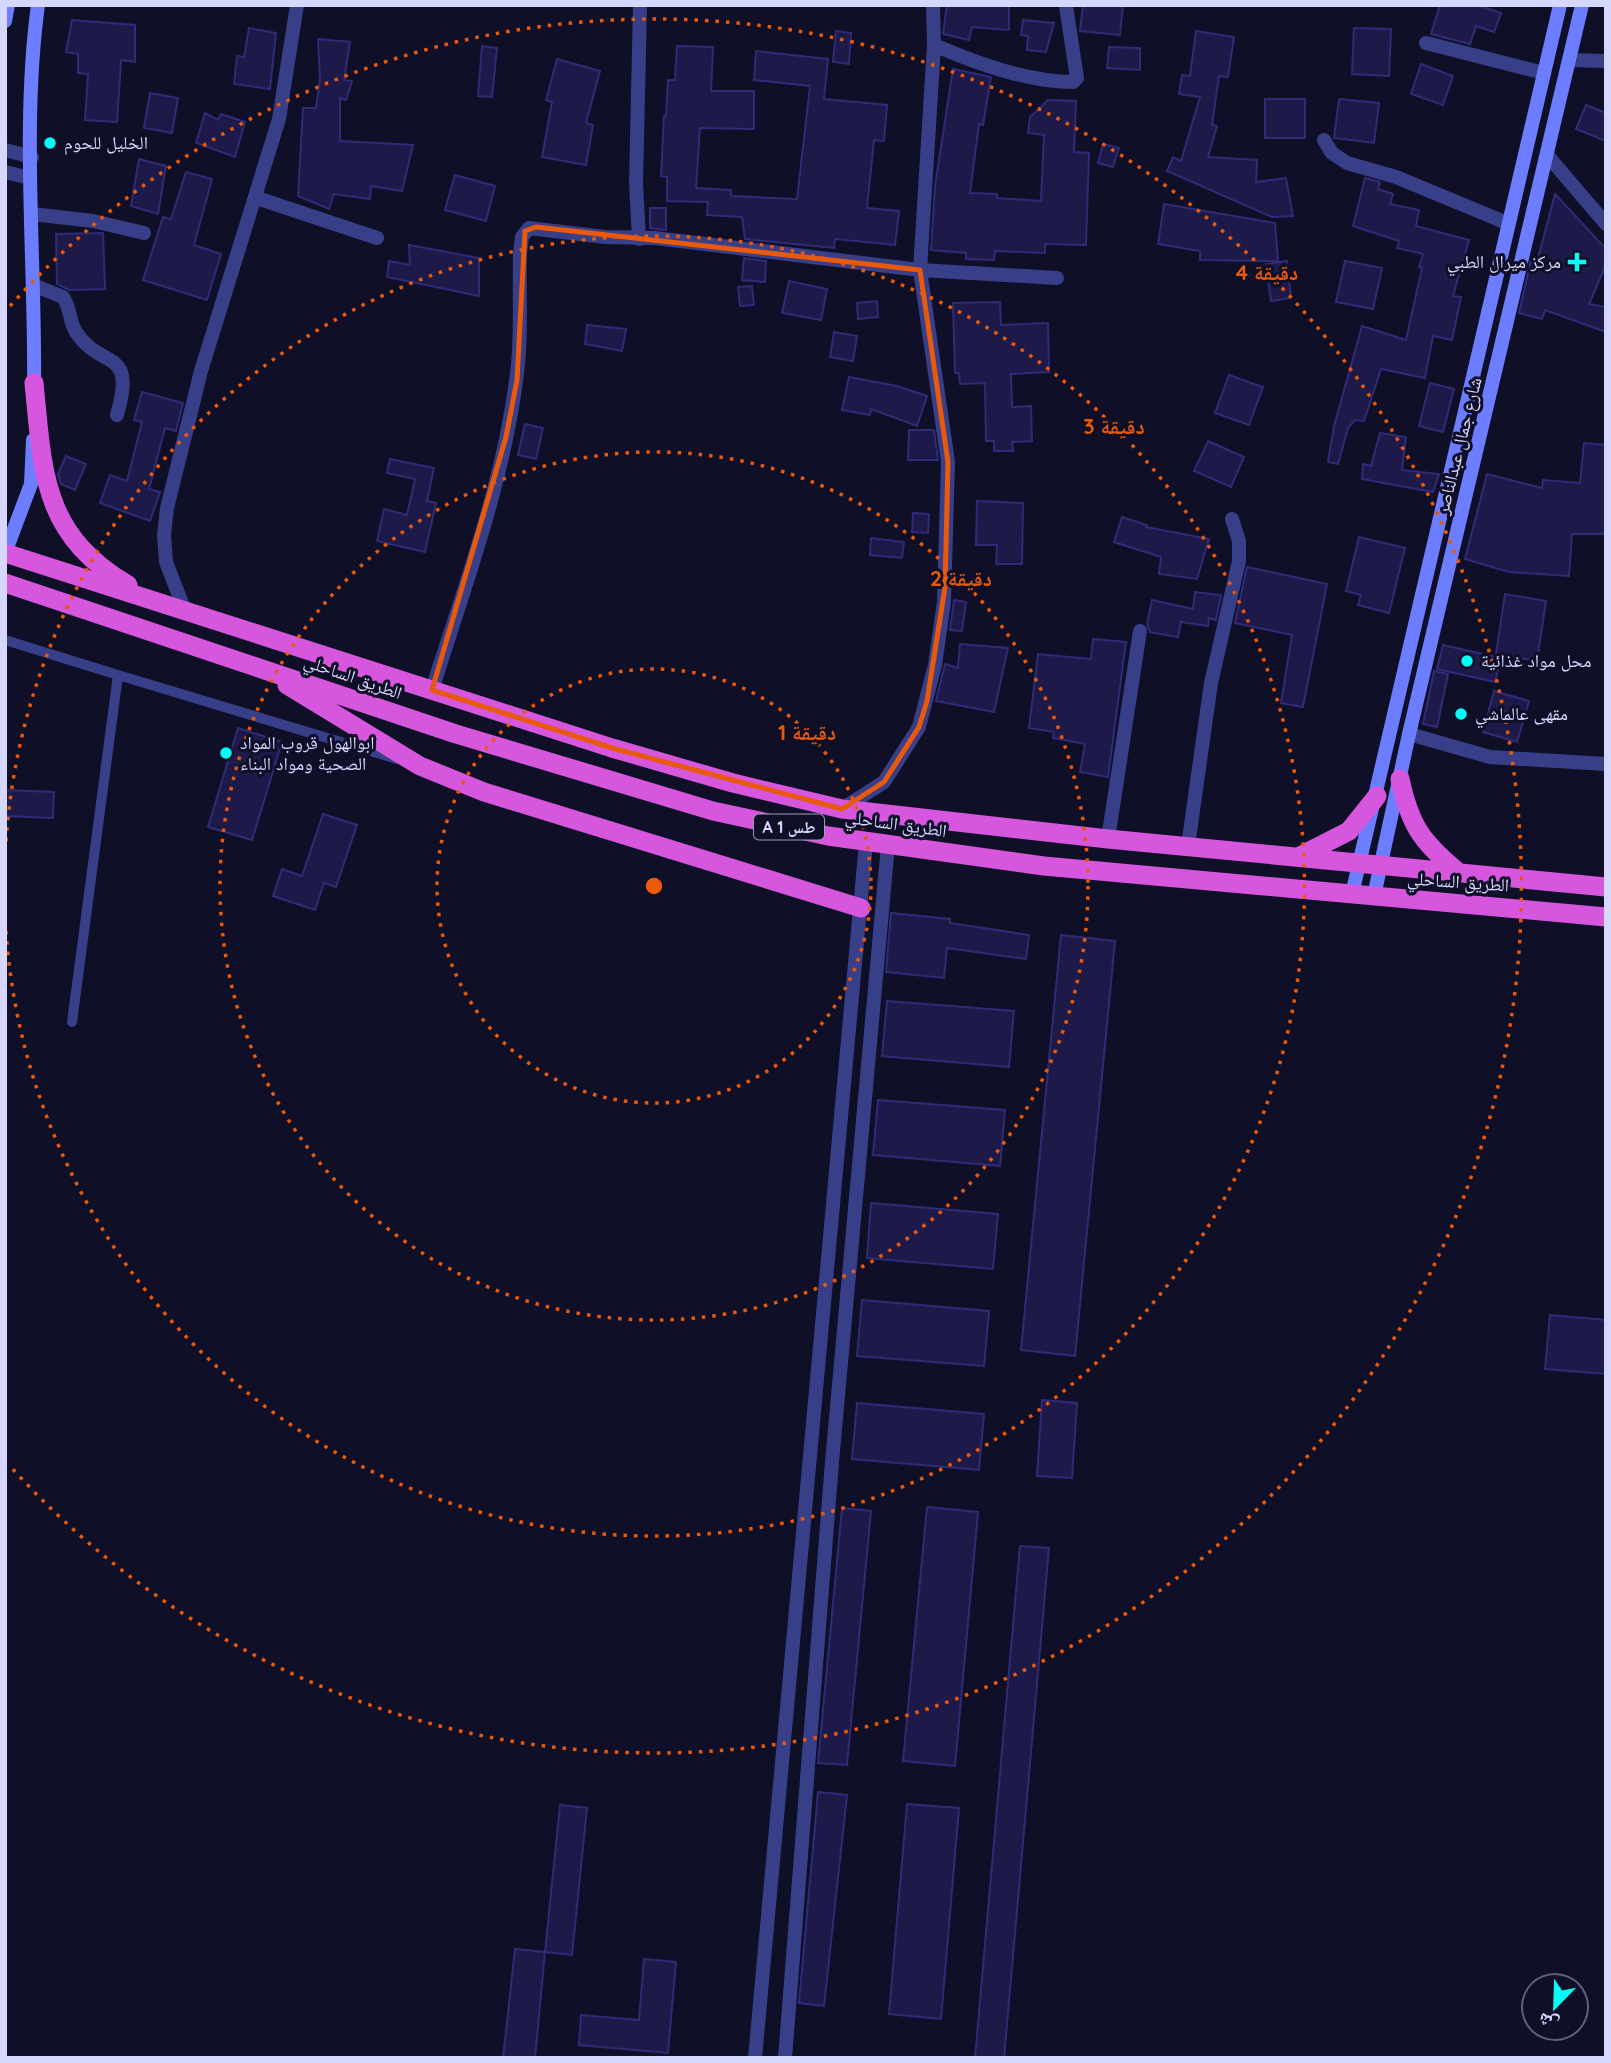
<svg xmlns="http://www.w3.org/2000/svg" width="1611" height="2063" viewBox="0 0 1611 2063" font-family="Quicksand,'Noto Naskh Arabic',sans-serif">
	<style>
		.building { fill: #1d1a4a; stroke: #302b77; stroke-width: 2 }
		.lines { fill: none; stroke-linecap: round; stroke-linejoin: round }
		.service { stroke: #383f89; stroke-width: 10 }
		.minor { stroke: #383f89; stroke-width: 14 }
		.tertiary { stroke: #383f89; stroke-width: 14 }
		.secondary { stroke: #6d7dff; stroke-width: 14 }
		.trunk { stroke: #d657dd; stroke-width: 19 }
		.marked { fill: none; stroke: #e8590c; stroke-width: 5; stroke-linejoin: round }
		.ring { fill: none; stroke: #e8590c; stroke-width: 3.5; stroke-dasharray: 3.5 7 }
		.poi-dot { fill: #02fff7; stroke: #100f28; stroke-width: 2.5 }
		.labels { text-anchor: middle; stroke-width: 6; stroke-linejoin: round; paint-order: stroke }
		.shield { fill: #100f28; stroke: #9b9bbe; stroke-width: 2 }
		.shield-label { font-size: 16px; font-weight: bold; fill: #d6d7ff }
		.poi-label { font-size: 18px; fill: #d6d7ff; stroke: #100f28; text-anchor: start }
		.street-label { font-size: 18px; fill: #d6d7ff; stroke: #100f28 }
		.centre { fill: #e8590c; stroke: #100f28; stroke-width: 3.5 }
		.ring-label { font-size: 21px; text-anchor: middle; font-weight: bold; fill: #e8590c; stroke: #100f28; stroke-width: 6; stroke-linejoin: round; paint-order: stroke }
	</style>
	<rect width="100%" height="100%" fill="#100f28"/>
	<!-- building -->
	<path class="building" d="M 947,5 L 1009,5 L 1009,30 L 972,27 L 969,40 L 943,34 Z
		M 1083,5 L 1123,5 L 1120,35 L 1080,31 Z
		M 1440,5 L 1478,5 L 1501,13 L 1494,32 L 1476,26 L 1470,44 L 1431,34 Z
		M 72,20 L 135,25 L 135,62 L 121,60 L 117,122 L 85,120 L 88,74 L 78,73 L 78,54 L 66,52 Z
		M 1023,20 L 1054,23 L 1046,52 L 1027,50 L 1028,36 L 1021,35 Z
		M 249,28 L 276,33 L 270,89 L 234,84 L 237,56 L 244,57 Z
		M 1354,28 L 1391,29 L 1389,76 L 1352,74 Z
		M 836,31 L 851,33 L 849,64 L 833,62 Z
		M 1196,31 L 1234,37 L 1228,77 L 1219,76 L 1212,125 L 1217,126 L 1208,157 L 1257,160 L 1256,182 L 1286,178 L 1293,216 L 1272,217 L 1167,171 L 1173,157 L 1181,161 L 1200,97 L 1179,94 L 1182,75 L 1190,76 Z
		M 318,39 L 350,42 L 344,80 L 352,81 L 346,100 L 340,98 L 340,141 L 413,145 L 402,191 L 371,186 L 370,199 L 334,194 L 329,209 L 298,196 L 303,108 L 316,108 L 320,79 Z
		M 482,46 L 497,48 L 492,97 L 478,96 Z
		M 677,46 L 713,47 L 711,91 L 754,91 L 754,129 L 700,128 L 696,188 L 731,190 L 731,196 L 797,199 L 810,86 L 754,80 L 756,51 L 828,59 L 824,99 L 887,105 L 884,141 L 874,140 L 867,208 L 899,211 L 895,245 L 835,239 L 834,248 L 745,239 L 742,217 L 707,215 L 708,202 L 667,201 L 667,177 L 661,176 L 664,116 L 666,116 L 668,80 L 675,80 Z
		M 1109,47 L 1140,48 L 1140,70 L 1107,68 Z
		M 557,59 L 600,71 L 586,123 L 593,125 L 586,165 L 542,157 L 552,102 L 546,100 Z
		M 1421,64 L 1453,76 L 1443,105 L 1411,94 Z
		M 953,69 L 991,77 L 983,125 L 979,124 L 970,193 L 997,194 L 997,198 L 1041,201 L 1044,135 L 1028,133 L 1030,117 L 1048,100 L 1076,101 L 1074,152 L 1089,153 L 1086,245 L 1045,244 L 1045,253 L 995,251 L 994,260 L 966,259 L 966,253 L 931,250 L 935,186 Z
		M 150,93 L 178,98 L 172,133 L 144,128 Z
		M 1265,99 L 1305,99 L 1305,138 L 1265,138 Z
		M 1339,99 L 1379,103 L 1374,143 L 1334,138 Z
		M 1586,105 L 1606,113 L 1606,141 L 1576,129 Z
		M 205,113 L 218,120 L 221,114 L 245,122 L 235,157 L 196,143 Z
		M 1103,144 L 1119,148 L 1113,167 L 1098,163 Z
		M 139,159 L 166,166 L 158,214 L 131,206 Z
		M 186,172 L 212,179 L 194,245 L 221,254 L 207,300 L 143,280 L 163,217 L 171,219 Z
		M 455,175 L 495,186 L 486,221 L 445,210 Z
		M 1365,178 L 1380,182 L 1378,189 L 1393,194 L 1390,204 L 1419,210 L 1416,226 L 1469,240 L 1453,296 L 1461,297 L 1452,340 L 1433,336 L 1425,378 L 1381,369 L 1364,421 L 1355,420 L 1348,428 L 1338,464 L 1328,462 L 1334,426 L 1362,326 L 1406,340 L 1422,268 L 1419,267 L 1423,254 L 1397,248 L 1399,241 L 1353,226 Z
		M 1555,194 L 1606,249 L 1604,269 L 1589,304 L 1606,307 L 1606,332 L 1545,310 L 1542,319 L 1519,313 L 1531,260 L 1537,262 Z
		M 1164,204 L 1275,223 L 1278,261 L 1200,260 L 1200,251 L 1158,244 Z
		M 650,208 L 666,208 L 666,230 L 650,228 Z
		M 103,233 L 105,289 L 69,290 L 57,284 L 56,234 Z
		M 409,245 L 479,258 L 479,296 L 387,277 L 389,261 L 410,265 Z
		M 744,258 L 766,261 L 765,282 L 742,280 Z
		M 1287,261 L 1291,298 L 1271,301 L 1266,264 Z
		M 1345,261 L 1382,268 L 1373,309 L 1336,302 Z
		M 789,281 L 827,289 L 821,320 L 782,313 Z
		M 752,286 L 754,305 L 740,306 L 738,287 Z
		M 877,301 L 878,317 L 858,319 L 857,303 Z
		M 1000,302 L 1001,325 L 1048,323 L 1049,372 L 1011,374 L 1012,407 L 1031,406 L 1032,441 L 1012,442 L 1013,451 L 994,451 L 994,441 L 986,441 L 985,383 L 960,384 L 959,373 L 955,373 L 953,303 Z
		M 587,325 L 626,329 L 622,351 L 585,344 Z
		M 834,332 L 857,336 L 853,361 L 830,357 Z
		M 1229,375 L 1263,387 L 1249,425 L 1215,413 Z
		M 849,377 L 897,386 L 927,396 L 917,426 L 871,409 L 870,415 L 842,410 Z
		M 1430,383 L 1454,389 L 1443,432 L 1419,426 Z
		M 142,392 L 183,403 L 176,431 L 165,428 L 149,489 L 160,492 L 150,521 L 100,503 L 110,475 L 127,481 L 142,422 L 134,420 Z
		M 525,424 L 543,428 L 536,459 L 518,455 Z
		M 909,430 L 934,430 L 938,460 L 908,460 Z
		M 1380,433 L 1406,437 L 1402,470 L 1439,474 L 1433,492 L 1362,479 L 1363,464 L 1371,466 Z
		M 1208,441 L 1244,457 L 1231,487 L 1194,471 Z
		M 1584,443 L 1606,445 L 1606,534 L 1572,534 L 1569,576 L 1509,572 L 1465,559 L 1487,474 L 1542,488 L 1543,480 L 1580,483 Z
		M 66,456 L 86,464 L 75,490 L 61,484 L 58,474 Z
		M 390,459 L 434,468 L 427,501 L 436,503 L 425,552 L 377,541 L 384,509 L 407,515 L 415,479 L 387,473 Z
		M 977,501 L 1023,503 L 1022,564 L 996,564 L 997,545 L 976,545 Z
		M 913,513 L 929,514 L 928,533 L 912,532 Z
		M 1122,517 L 1147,525 L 1146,527 L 1209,539 L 1197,579 L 1159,574 L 1161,557 L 1114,542 Z
		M 1359,537 L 1405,548 L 1389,613 L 1358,605 L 1361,595 L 1346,591 Z
		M 871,538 L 904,542 L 902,558 L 870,555 Z
		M 1247,567 L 1327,584 L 1303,707 L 1281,703 L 1292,635 L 1235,623 Z
		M 1195,592 L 1221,595 L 1216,620 L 1209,618 L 1208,626 L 1181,622 L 1178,637 L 1150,632 L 1147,624 L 1152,600 L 1193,609 Z
		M 1505,594 L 1546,601 L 1537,661 L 1496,654 Z
		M 954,600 L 966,602 L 962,631 L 950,630 Z
		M 1093,639 L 1126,642 L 1108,777 L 1080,772 L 1085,744 L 1053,738 L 1054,732 L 1029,728 L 1038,654 L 1091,659 Z
		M 960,644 L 1008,648 L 994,712 L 936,701 L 945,664 L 958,668 Z
		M 1443,645 L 1501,658 L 1495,682 L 1437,669 Z
		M 1434,671 L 1448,674 L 1437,727 L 1423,724 Z
		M 1494,691 L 1529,701 L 1517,742 L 1483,732 Z
		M 238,728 L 282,742 L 252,840 L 208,827 Z
		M 5,790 L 54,792 L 53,818 L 5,816 Z
		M 323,814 L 357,825 L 336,887 L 324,883 L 315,910 L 273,896 L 282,869 L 302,876 Z
		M 891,913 L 950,919 L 950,923 L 1029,935 L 1026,959 L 947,948 L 944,978 L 886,972 Z
		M 1061,935 L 1115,941 L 1075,1356 L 1021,1350 Z
		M 887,1001 L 1014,1011 L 1009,1067 L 882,1056 Z
		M 878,1100 L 1005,1110 L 1000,1166 L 873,1155 Z
		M 871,1203 L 998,1214 L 993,1269 L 867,1258 Z
		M 862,1300 L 989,1311 L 984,1366 L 857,1356 Z
		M 1550,1315 L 1606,1320 L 1606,1374 L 1545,1369 Z
		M 1042,1400 L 1077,1403 L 1072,1478 L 1037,1476 Z
		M 857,1403 L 984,1414 L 979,1470 L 852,1459 Z
		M 927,1507 L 978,1512 L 955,1766 L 903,1761 Z
		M 842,1508 L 871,1511 L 847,1765 L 818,1763 Z
		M 1020,1546 L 1049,1548 L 1004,2058 L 975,2058 Z
		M 818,1792 L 847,1795 L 824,2006 L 799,2003 Z
		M 907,1804 L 959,1808 L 941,2019 L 889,2014 Z
		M 560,1805 L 587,1808 L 572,1955 L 545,1952 Z
		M 515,1949 L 545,1952 L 535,2058 L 503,2058 Z
		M 644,1959 L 676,1962 L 668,2053 L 579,2045 L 581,2015 L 639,2020 Z"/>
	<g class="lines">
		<!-- service -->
		<path class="service" d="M 5,640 L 118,675 L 72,1022
			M 118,675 L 397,759"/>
		<!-- minor -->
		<path class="minor" d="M 1426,43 L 1544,73
			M 934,45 C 976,63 1027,82 1073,82 L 1077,78 L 1066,6
			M 1569,60 L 1606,61
			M 1324,140 L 1332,153 L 1347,163 L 1396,177 L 1507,223
			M 1547,155 L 1606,224
			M 257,198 L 377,238
			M 32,214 L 93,221 L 144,233
			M 639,239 L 636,183 L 640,5
			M 33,285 L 63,297 C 71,308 69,322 76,332 C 101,371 137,346 117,415
			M 185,611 L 166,562 L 164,535 L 167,508 L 201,371 L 279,119 L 297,5
			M 432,690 C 464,588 502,487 516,381 C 522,340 519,296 520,254 L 522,237 L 529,228 L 605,237 L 655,238 L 920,270 L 1057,278
			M 1409,734 L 1490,757 L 1606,764
			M 842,809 L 884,782 L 919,727 L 935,665 L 944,602 L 948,462 L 920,270 L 934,45 L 933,5
			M 1108,839 L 1140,631
			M 1188,846 L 1211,683 L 1239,561 L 1239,541 L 1232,519
			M 755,2058 L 866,843
			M 785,2058 L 832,1462 L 888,845"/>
		<!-- tertiary -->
		<path class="tertiary" d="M 5,150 L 32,157
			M 5,172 L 30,178"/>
		<!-- secondary -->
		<path class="secondary" d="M 5,21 L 8,5
			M 34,392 C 36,266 21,129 38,5
			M 5,553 L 31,484 L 33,440
			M 1352,894 L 1560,5
			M 1374,896 L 1409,734 L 1582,5"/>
		<!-- trunk -->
		<path class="trunk" d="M 34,383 C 43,473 42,534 128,585
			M 5,553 L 612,748 L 733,783 L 842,809 L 1108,839 L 1606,887
			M 5,583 L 456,734 L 713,811 L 828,836 L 1044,866 L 1606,917
			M 287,685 L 420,766 L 484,792 L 861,908
			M 1400,779 C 1410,826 1422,842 1458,872
			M 1300,856 L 1349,831 L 1377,796"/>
	</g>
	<!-- marked area -->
	<path class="marked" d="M 536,227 L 920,270 L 948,462 L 945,587 L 927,701 L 919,727 L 884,782 L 842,809 L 612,748 L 432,690 L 506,437 L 517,380 L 525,231 Z"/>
	<!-- distance rings -->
	<g class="ring">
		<circle cx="654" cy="886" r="217"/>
		<circle cx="654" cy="886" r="434"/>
		<path d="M6 841A650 650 0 1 1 6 931"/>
		<path d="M10 306A867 867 0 1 1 10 1466"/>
	</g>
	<!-- markers -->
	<g class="poi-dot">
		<circle cx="50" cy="143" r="7"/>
		<path d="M1573.5 251.5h7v7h7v7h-7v7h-7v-7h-7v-7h7z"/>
		<circle cx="1467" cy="661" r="7"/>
		<circle cx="1461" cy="714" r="7"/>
		<circle cx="226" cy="753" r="7"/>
	</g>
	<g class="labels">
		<!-- shield labels -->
		<rect class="shield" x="754" y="814.5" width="70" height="25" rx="5"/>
		<g class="shield-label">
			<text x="789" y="833">A 1 طس</text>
		</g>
		<!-- poi labels -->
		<g class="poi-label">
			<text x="64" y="149">الخليل للحوم</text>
			<text x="1561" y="268" text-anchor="end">مركز ميرال الطبي</text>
			<text x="1481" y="667">محل مواد غذائية</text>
			<text x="1475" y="720">مقهى عالماشي</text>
			<text x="240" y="749">ابوالهول قروب المواد<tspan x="240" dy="21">الصحية ومواد البناء</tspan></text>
		</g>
		<!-- street labels -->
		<g class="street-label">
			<text transform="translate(1459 446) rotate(-76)" y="6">شارع جمال عبدالناصر</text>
			<text transform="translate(353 677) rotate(19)" y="6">الطريق الساحلي</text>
			<text transform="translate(896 824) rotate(8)" y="6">الطريق الساحلي</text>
			<text transform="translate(1458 882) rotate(4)" y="6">الطريق الساحلي</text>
		</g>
	</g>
	<circle cx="654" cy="886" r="10" class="centre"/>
	<g class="ring-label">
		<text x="1267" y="280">4 دقيقة</text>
		<text x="1114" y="434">3 دقيقة</text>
		<text x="961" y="586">2 دقيقة</text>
		<text x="807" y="740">1 دقيقة</text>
	</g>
	<!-- border -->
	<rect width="1611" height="2063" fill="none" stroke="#d6d7ff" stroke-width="14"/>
	<!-- north arrow -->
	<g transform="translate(1555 2007) rotate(203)"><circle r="33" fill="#100f28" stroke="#5f5f7e" stroke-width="2"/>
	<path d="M0-5L12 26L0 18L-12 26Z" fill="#02fff7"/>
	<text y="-10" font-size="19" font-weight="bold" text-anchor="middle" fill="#d6d7ff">ش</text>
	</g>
</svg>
